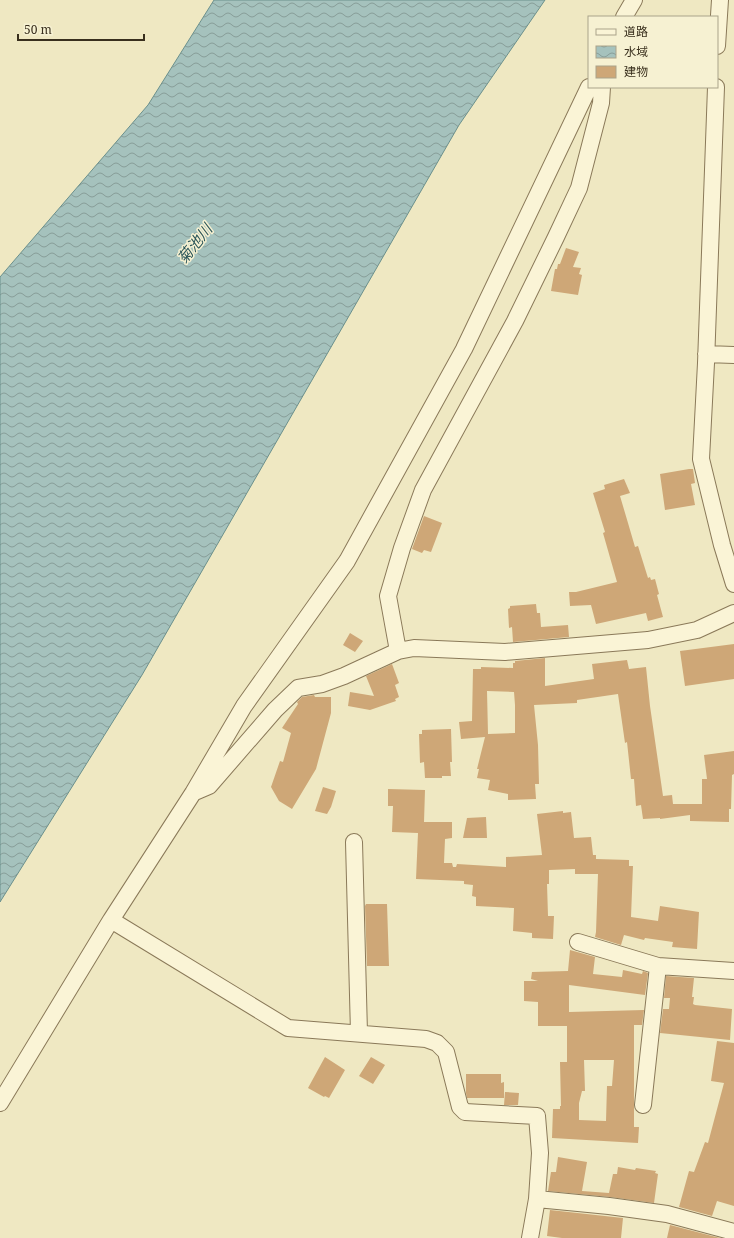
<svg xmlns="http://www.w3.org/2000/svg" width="734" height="1238" viewBox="0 0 734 1238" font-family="'Noto Serif','Noto Sans JP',serif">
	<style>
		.water { fill: url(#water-waves); stroke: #6b908c }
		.building { fill: #cea777; fill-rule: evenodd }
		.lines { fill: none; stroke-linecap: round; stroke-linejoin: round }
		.minor-casing { stroke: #8a7959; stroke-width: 18 }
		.minor { stroke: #faf4d6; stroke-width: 16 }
		.labels { text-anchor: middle; stroke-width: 3; stroke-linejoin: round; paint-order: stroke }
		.water-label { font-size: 15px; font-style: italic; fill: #2c5659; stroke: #f6f1d2 }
	</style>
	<defs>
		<pattern id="water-waves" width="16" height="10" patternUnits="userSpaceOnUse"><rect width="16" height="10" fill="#a5c2bd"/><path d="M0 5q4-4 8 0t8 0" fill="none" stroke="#879e99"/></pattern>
	</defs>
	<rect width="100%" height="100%" fill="#efe8c2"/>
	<!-- water -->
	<path class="water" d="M 214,0 L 545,0 L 459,125 L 142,675 L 0,902 L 0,277 L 148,105 Z"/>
	<!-- building -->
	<path class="building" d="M 566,248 L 579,252 L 573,267 L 581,268 L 579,274 L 582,275 L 578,295 L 551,291 L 555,269 L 557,269 L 558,264 L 560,264 Z
		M 689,469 L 693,469 L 695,483 L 691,484 L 695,505 L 665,510 L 660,474 Z
		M 624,479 L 630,493 L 620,496 L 628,523 L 635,547 L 638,546 L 648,578 L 650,577 L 651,580 L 655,579 L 659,594 L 657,595 L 663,617 L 648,621 L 646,613 L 596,624 L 591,605 L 570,606 L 569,592 L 576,592 L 617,582 L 603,533 L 605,532 L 593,493 L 605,489 L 604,485 Z
		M 424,516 L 442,523 L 431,552 L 424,550 L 422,553 L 412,549 Z
		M 536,604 L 537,613 L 540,613 L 541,627 L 568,625 L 569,637 L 513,642 L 512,627 L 509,628 L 508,609 L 510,608 L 510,606 Z
		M 350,633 L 363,641 L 355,652 L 343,645 Z
		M 734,644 L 734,679 L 685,686 L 680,651 Z
		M 545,658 L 545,686 L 594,679 L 592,664 L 627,660 L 629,669 L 646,667 L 650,706 L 663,796 L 672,795 L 673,804 L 702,804 L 702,779 L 707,779 L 704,755 L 734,751 L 734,774 L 732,775 L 731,809 L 729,809 L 729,822 L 690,821 L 690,815 L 660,819 L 660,818 L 643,819 L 641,805 L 636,806 L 634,779 L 631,779 L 627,742 L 625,743 L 618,694 L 577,700 L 577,703 L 534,705 L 538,745 L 539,784 L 535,784 L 536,799 L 508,800 L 508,794 L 488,790 L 490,780 L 477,778 L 479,769 L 477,769 L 485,737 L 461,739 L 459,722 L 472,721 L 473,669 L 481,669 L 481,667 L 513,668 L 513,663 L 515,663 L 515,661 ZM 487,691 L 514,692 L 515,705 L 515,733 L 488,734 Z
		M 392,664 L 399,683 L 395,685 L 399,697 L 395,699 L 396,701 L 370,710 L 348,706 L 350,692 L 374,696 L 366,676 Z
		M 314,695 L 315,697 L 331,697 L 331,713 L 316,769 L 292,809 L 279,801 L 271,787 L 280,761 L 283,762 L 291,733 L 282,728 L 298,704 L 297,702 L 302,697 Z
		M 451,729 L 452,762 L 450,762 L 451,776 L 442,776 L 442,778 L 425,778 L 424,762 L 420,763 L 419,734 L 422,734 L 422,730 Z
		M 323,787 L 336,791 L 331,807 L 327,814 L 315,811 Z
		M 388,789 L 425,790 L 424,822 L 452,822 L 452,838 L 445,839 L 444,863 L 452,863 L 453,867 L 456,867 L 457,864 L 506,867 L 506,857 L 542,855 L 537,814 L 563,811 L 563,813 L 571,812 L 574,838 L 591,837 L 593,855 L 596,855 L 596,859 L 629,860 L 629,866 L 633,866 L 631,917 L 658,921 L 660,906 L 699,912 L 697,949 L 672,947 L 673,942 L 645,938 L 644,940 L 624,935 L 621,945 L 595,937 L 596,932 L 598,874 L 575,874 L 575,869 L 549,870 L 549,884 L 547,884 L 548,916 L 554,916 L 553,939 L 532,938 L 532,933 L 513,931 L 514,908 L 476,906 L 476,897 L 472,896 L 473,885 L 464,884 L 464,881 L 416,879 L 418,833 L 392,832 L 393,806 L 388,806 Z
		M 486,817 L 487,838 L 463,838 L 467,818 Z
		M 366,904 L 387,904 L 389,966 L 367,966 L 365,906 Z
		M 570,950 L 595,957 L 593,974 L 622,977 L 623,970 L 642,974 L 643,971 L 648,973 L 645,995 L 569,985 L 569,1012 L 644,1010 L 642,1025 L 634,1025 L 634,1127 L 639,1127 L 638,1143 L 552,1138 L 553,1109 L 560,1109 L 560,1106 L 561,1106 L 560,1062 L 567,1062 L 567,1026 L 538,1026 L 538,1002 L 524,1001 L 524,981 L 538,981 L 531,979 L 532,972 L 568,971 ZM 584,1060 L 614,1060 L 612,1086 L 607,1086 L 606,1121 L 579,1120 L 579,1103 L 582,1091 L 585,1091 Z
		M 666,976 L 694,978 L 692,997 L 694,997 L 693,1004 L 695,1005 L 732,1009 L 730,1040 L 660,1033 L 663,1009 L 669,1009 L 670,998 L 664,998 Z
		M 717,1041 L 734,1043 L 734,1206 L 717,1201 L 712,1216 L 679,1207 L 689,1171 L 694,1172 L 705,1142 L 708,1143 L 724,1083 L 711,1081 Z
		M 325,1057 L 345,1070 L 329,1098 L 325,1096 L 324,1097 L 308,1088 Z
		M 371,1057 L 385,1065 L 373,1084 L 359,1076 Z
		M 466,1074 L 501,1074 L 501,1083 L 504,1082 L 504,1098 L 467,1098 L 466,1093 Z
		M 505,1092 L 519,1093 L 518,1105 L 504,1105 Z
		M 558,1157 L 587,1162 L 582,1191 L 609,1193 L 613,1174 L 617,1174 L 618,1167 L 635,1170 L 636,1168 L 656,1171 L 655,1173 L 658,1174 L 654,1203 L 610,1197 L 548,1191 L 551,1172 L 556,1172 Z
		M 550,1210 L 623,1218 L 621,1238 L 562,1238 L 547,1236 Z
		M 670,1225 L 720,1238 L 667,1238 Z"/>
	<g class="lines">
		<defs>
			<path id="minor" d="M 624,17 L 634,0
				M 717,46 L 720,0
				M 716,87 L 706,363 L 701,459 L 722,545 L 734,584
				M 706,354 L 734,355
				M 398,651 L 388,596 L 402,548 L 423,490 L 515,321 L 556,237 L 579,188 L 601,103 L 602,87
				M 195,792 L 209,786 L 275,710 L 298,688 L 322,684 L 344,676 L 398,651 L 414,648 L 505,652 L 648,640 L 697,630 L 734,613
				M 354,842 L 359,1033
				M 111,920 L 288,1028 L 426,1039 L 437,1043 L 446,1052 L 460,1107 L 465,1112 L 537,1116 L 540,1153 L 537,1199 L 530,1238
				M 578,942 L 658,966 L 734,971
				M 0,1103 L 111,920 L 193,793 L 244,706 L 347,561 L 464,349 L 589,87
				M 643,1105 L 658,966
				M 537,1199 L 609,1206 L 667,1214 L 734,1232"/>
		</defs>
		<!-- minor casing -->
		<use href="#minor" class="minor-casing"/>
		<!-- minor -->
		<use href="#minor" class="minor"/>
	</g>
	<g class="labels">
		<!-- water labels -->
		<g class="water-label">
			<text transform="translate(195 244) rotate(-51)" y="5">菊池川</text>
		</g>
	</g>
	<!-- legend -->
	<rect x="588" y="16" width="130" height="72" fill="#f6f1d2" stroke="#aaa38a"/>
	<rect x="596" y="29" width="20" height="6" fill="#faf4d6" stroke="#aaa38a"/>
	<text x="624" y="36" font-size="12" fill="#392f1d">道路</text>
	<rect x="596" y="46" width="20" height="12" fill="url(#water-waves)" stroke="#aaa38a"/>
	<text x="624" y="56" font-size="12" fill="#392f1d">水域</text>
	<rect x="596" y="66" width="20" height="12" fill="#cea777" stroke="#aaa38a"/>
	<text x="624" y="76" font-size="12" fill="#392f1d">建物</text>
	<!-- scale -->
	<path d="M18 34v6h126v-6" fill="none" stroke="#392f1d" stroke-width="2"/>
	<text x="24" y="34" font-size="12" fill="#392f1d" stroke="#f6f1d2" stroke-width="3" paint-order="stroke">50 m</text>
</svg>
